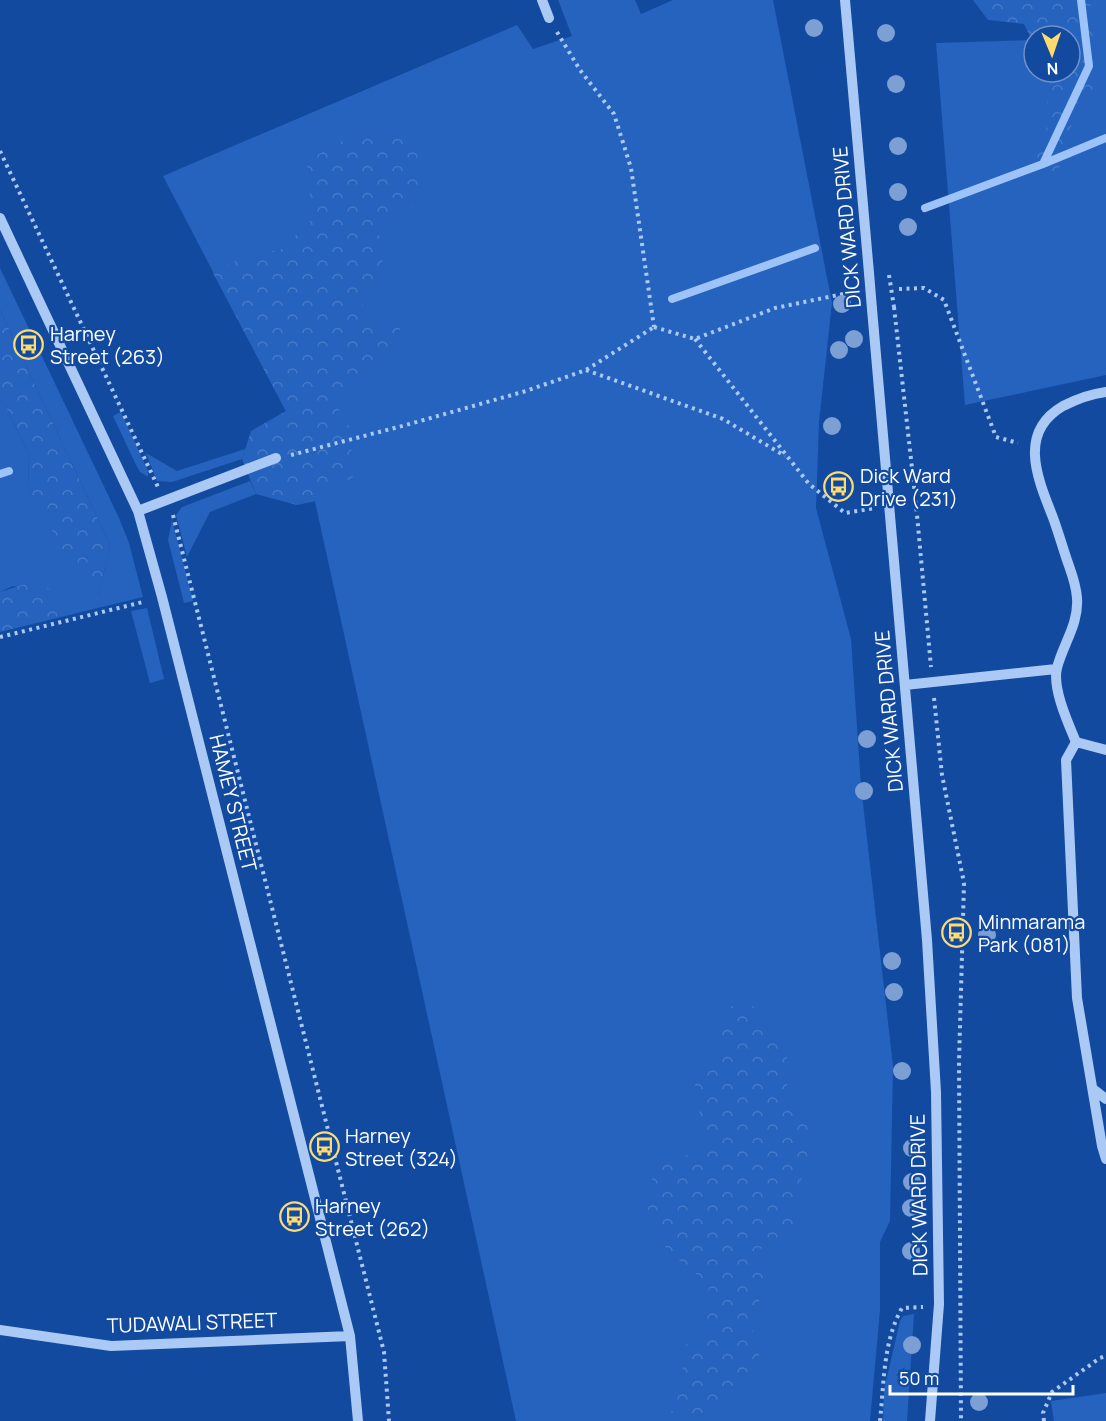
<svg xmlns="http://www.w3.org/2000/svg" width="1106" height="1421" viewBox="0 0 1106 1421" font-family="Manrope,sans-serif">
	<style>
		.grass { fill: #2563be }
		.forest { fill: url(#forest-crowns) }
		.lines { fill: none; stroke-linecap: round; stroke-linejoin: round }
		.stream { stroke: #9dc3f8; stroke-width: 8 }
		.path { stroke: #abc9f5; stroke-width: 4; stroke-dasharray: 3 4.5; stroke-linecap: butt }
		.minor { stroke: #abc9f5; stroke-width: 10 }
		.path-bridge { stroke: #abc9f5; stroke-width: 4; stroke-dasharray: 3 4.5; stroke-linecap: butt }
		.minor-bridge { stroke: #abc9f5; stroke-width: 10 }
		.tree { fill: #7c9fd4 }
		.labels { text-anchor: middle; stroke-width: 4.5; stroke-linejoin: round; paint-order: stroke }
		.street-label { font-size: 20px; fill: #fff; stroke: #124aa0 }
		.poi-label { font-size: 20px; fill: #fff; stroke: #124aa0; text-anchor: start }
	</style>
	<defs>
		<pattern id="forest-crowns" width="20" height="18" patternUnits="userSpaceOnUse" patternTransform="scale(1.5)"><rect width="20" height="18" fill="#2563be"/><path d="M2 6a3 3 0 1 1 6 0M12 15a3 3 0 1 1 6 0" fill="none" stroke="#467ac8"/></pattern>
	</defs>
	<rect width="100%" height="100%" fill="#124aa0"/>
	<!-- grass -->
	<path class="grass" d="M 558,0 L 635,0 L 641,14 L 673,0 L 773,0 L 832,303 L 819,422 L 816,508 L 851,639 L 861,786 L 893,1066 L 890,1221 L 880,1242 L 880,1310 L 870,1421 L 516,1421 L 302,442 L 163,176 L 517,25 L 533,49 L 572,36 Z
		M 1061,0 L 1106,0 L 1106,375 L 965,405 L 936,43 L 1032,40 L 1034,37 L 1034,72 L 1070,72 L 1070,36 Z
		M 0,268 L 119,518 L 129,543 L 143,597 L 57,618 L 57,598 L 13,586 L 0,592 L 0,401 L 6,407 L 28,453 L 29,489 L 98,598 L 110,545 L 0,310 Z
		M 121,412 L 148,471 L 148,477 L 140,472 L 136,465 L 113,416 Z
		M 245,449 L 242,459 L 172,482 L 157,481 L 146,453 L 177,471 Z
		M 250,481 L 256,494 L 210,512 L 187,557 L 176,515 L 182,507 Z
		M 172,520 L 193,601 L 184,603 L 168,540 Z
		M 147,608 L 164,679 L 150,683 L 131,611 Z
		M 914,1314 L 907,1421 L 883,1421 L 884,1390 L 900,1321 L 903,1316 Z
		M 1106,1393 L 1106,1421 L 1054,1421 L 1051,1401 Z"/>
	<!-- forest -->
	<path class="forest" d="M 973,0 L 1090,0 L 1093,25 L 1093,88 L 1071,126 L 1058,172 L 1036,177 L 1021,157 L 1046,135 L 1048,72 L 1070,72 L 1070,36 L 1034,36 L 1034,44 L 1024,24 L 988,20 Z
		M 363,129 L 414,141 L 424,183 L 414,206 L 392,211 L 376,229 L 384,248 L 380,280 L 358,293 L 368,319 L 401,327 L 389,360 L 358,373 L 333,400 L 350,428 L 353,477 L 316,501 L 297,505 L 256,494 L 242,459 L 251,431 L 286,411 L 213,273 L 249,254 L 280,250 L 312,219 L 307,161 Z
		M 0,310 L 110,545 L 98,599 L 74,570 L 29,489 L 28,453 L 6,407 L 0,401 Z
		M 40,579 L 57,598 L 57,618 L 0,632 L 0,592 Z
		M 746,999 L 787,1043 L 787,1091 L 813,1132 L 799,1188 L 795,1237 L 757,1250 L 769,1280 L 750,1320 L 760,1359 L 724,1394 L 719,1421 L 668,1421 L 684,1379 L 680,1348 L 705,1335 L 709,1284 L 667,1251 L 646,1204 L 655,1169 L 705,1147 L 694,1078 L 722,1066 L 720,1012 Z"/>
	<g class="lines">
		<!-- stream -->
		<path class="stream" d="M 1043,164 L 1106,138
			M 925,208 L 1043,164 L 1089,66 L 1081,0
			M 672,299 L 815,248
			M 0,474 L 9,471"/>
		<!-- path -->
		<path class="path" d="M 557,32 L 580,70 L 614,114 L 631,168 L 654,327
			M 0,151 L 158,487
			M 899,289 L 924,288 L 944,300 L 996,437 L 1018,443
			M 894,307 L 916,504 L 931,667
			M 654,327 L 695,339 L 775,308 L 848,293
			M 695,339 L 809,484 L 845,513 L 875,508
			M 586,370 L 723,419 L 785,456
			M 291,455 L 406,425 L 526,391 L 586,370 L 654,327
			M 173,515 L 384,1352 L 389,1421
			M 0,637 L 143,602
			M 934,698 L 942,775 L 964,883 L 959,1062 L 961,1421
			M 880,1421 C 884,1384 883,1341 902,1308 L 923,1307
			M 1044,1421 L 1043,1413 L 1052,1392 L 1100,1358 L 1106,1356"/>
		<!-- minor -->
		<path class="minor" d="M 542,0 L 549,18
			M 845,0 L 869,273
			M 0,218 L 138,511 L 162,597 L 350,1336 L 358,1421
			M 872,309 L 927,940 L 936,1092 L 939,1304 L 930,1421
			M 138,511 L 276,458
			M 905,685 L 1056,669
			M 1076,742 C 1068,723 1052,688 1057,668 C 1063,644 1079,624 1077,598 C 1076,582 1070,570 1065,554 C 1061,542 1057,528 1052,515 C 1037,477 1018,432 1063,406 C 1077,399 1090,394 1106,392
			M 1106,750 L 1076,742 L 1066,760 L 1077,998 L 1102,1146 L 1106,1159
			M 1093,1089 L 1106,1099
			M 0,1330 L 111,1346 L 350,1336"/>
		<!-- path-bridge -->
		<path class="path-bridge" d="M 889,275 L 894,307"/>
		<!-- minor-bridge -->
		<path class="minor-bridge" d="M 869,273 L 872,309"/>
	</g>
	<!-- trees -->
	<g class="tree">
		<circle cx="814" cy="28" r="9"/>
		<circle cx="886" cy="33" r="9"/>
		<circle cx="896" cy="84" r="9"/>
		<circle cx="898" cy="146" r="9"/>
		<circle cx="898" cy="192" r="9"/>
		<circle cx="908" cy="227" r="9"/>
		<circle cx="842" cy="304" r="9"/>
		<circle cx="854" cy="339" r="9"/>
		<circle cx="839" cy="350" r="9"/>
		<circle cx="832" cy="426" r="9"/>
		<circle cx="867" cy="739" r="9"/>
		<circle cx="864" cy="791" r="9"/>
		<circle cx="987" cy="935" r="9"/>
		<circle cx="892" cy="961" r="9"/>
		<circle cx="894" cy="992" r="9"/>
		<circle cx="902" cy="1071" r="9"/>
		<circle cx="912" cy="1148" r="9"/>
		<circle cx="912" cy="1182" r="9"/>
		<circle cx="911" cy="1208" r="9"/>
		<circle cx="911" cy="1251" r="9"/>
		<circle cx="912" cy="1345" r="9"/>
		<circle cx="979" cy="1402" r="9"/>
	</g>
	<!-- icons -->
	<defs>
		<symbol id="bus-ring" viewBox="-11 -11 22 22"><circle r="9.5" fill="#124aa0" stroke="#ffdb6e" stroke-width="1.5"/><path d="M-5-6H5V4H4V6H2V4H-2V6H-4V4H-5ZM-3.5-4V0h7V-4ZM-3.5 1.2v1.5H-2V1.2ZM2 1.2v1.5H3.5V1.2Z" fill="#ffdb6e"/></symbol>
	</defs>
	<g fill-rule="evenodd">
		<use href="#bus-ring" x="12" y="328" width="33" height="33"/>
		<use href="#bus-ring" x="822" y="470" width="33" height="33"/>
		<use href="#bus-ring" x="940" y="916" width="33" height="33"/>
		<use href="#bus-ring" x="308" y="1130" width="33" height="33"/>
		<use href="#bus-ring" x="278" y="1200" width="33" height="33"/>
	</g>
	<g class="labels">
		<!-- street labels -->
		<g class="street-label">
			<text transform="translate(847 227) rotate(-95)" y="7">DICK WARD DRIVE</text>
			<text transform="translate(889 711) rotate(-95)" y="7">DICK WARD DRIVE</text>
			<text transform="translate(233 803) rotate(76)" y="7">HAMEY STREET</text>
			<text transform="translate(919 1195) rotate(-91)" y="7">DICK WARD DRIVE</text>
			<text transform="translate(192 1323) rotate(-2)" y="7">TUDAWALI STREET</text>
		</g>
		<!-- poi labels -->
		<g class="poi-label">
			<text x="50" y="341">Harney<tspan x="50" dy="23">Street (263)</tspan></text>
			<text x="860" y="483">Dick Ward<tspan x="860" dy="23">Drive (231)</tspan></text>
			<text x="978" y="929">Minmarama<tspan x="978" dy="23">Park (081)</tspan></text>
			<text x="345" y="1143">Harney<tspan x="345" dy="23">Street (324)</tspan></text>
			<text x="315" y="1213">Harney<tspan x="315" dy="23">Street (262)</tspan></text>
		</g>
	</g>
	<!-- north arrow -->
	<g transform="translate(1052 54) rotate(178)"><circle r="28" fill="#124aa0" stroke="#7192c6" stroke-width="1.5"/>
	<path d="M0-4.5L10 22L0 15L-10 22Z" fill="#ffdb6e"/>
	<text y="-9" font-size="16" font-weight="bold" text-anchor="middle" fill="#ffffff">N</text>
	</g>
	<!-- scale -->
	<path d="M890 1385v9h183v-9" fill="none" stroke="#ffffff" stroke-width="3"/>
	<text x="899" y="1385" font-size="18" fill="#ffffff" stroke="#124aa0" stroke-width="4.5" paint-order="stroke">50 m</text>
</svg>
